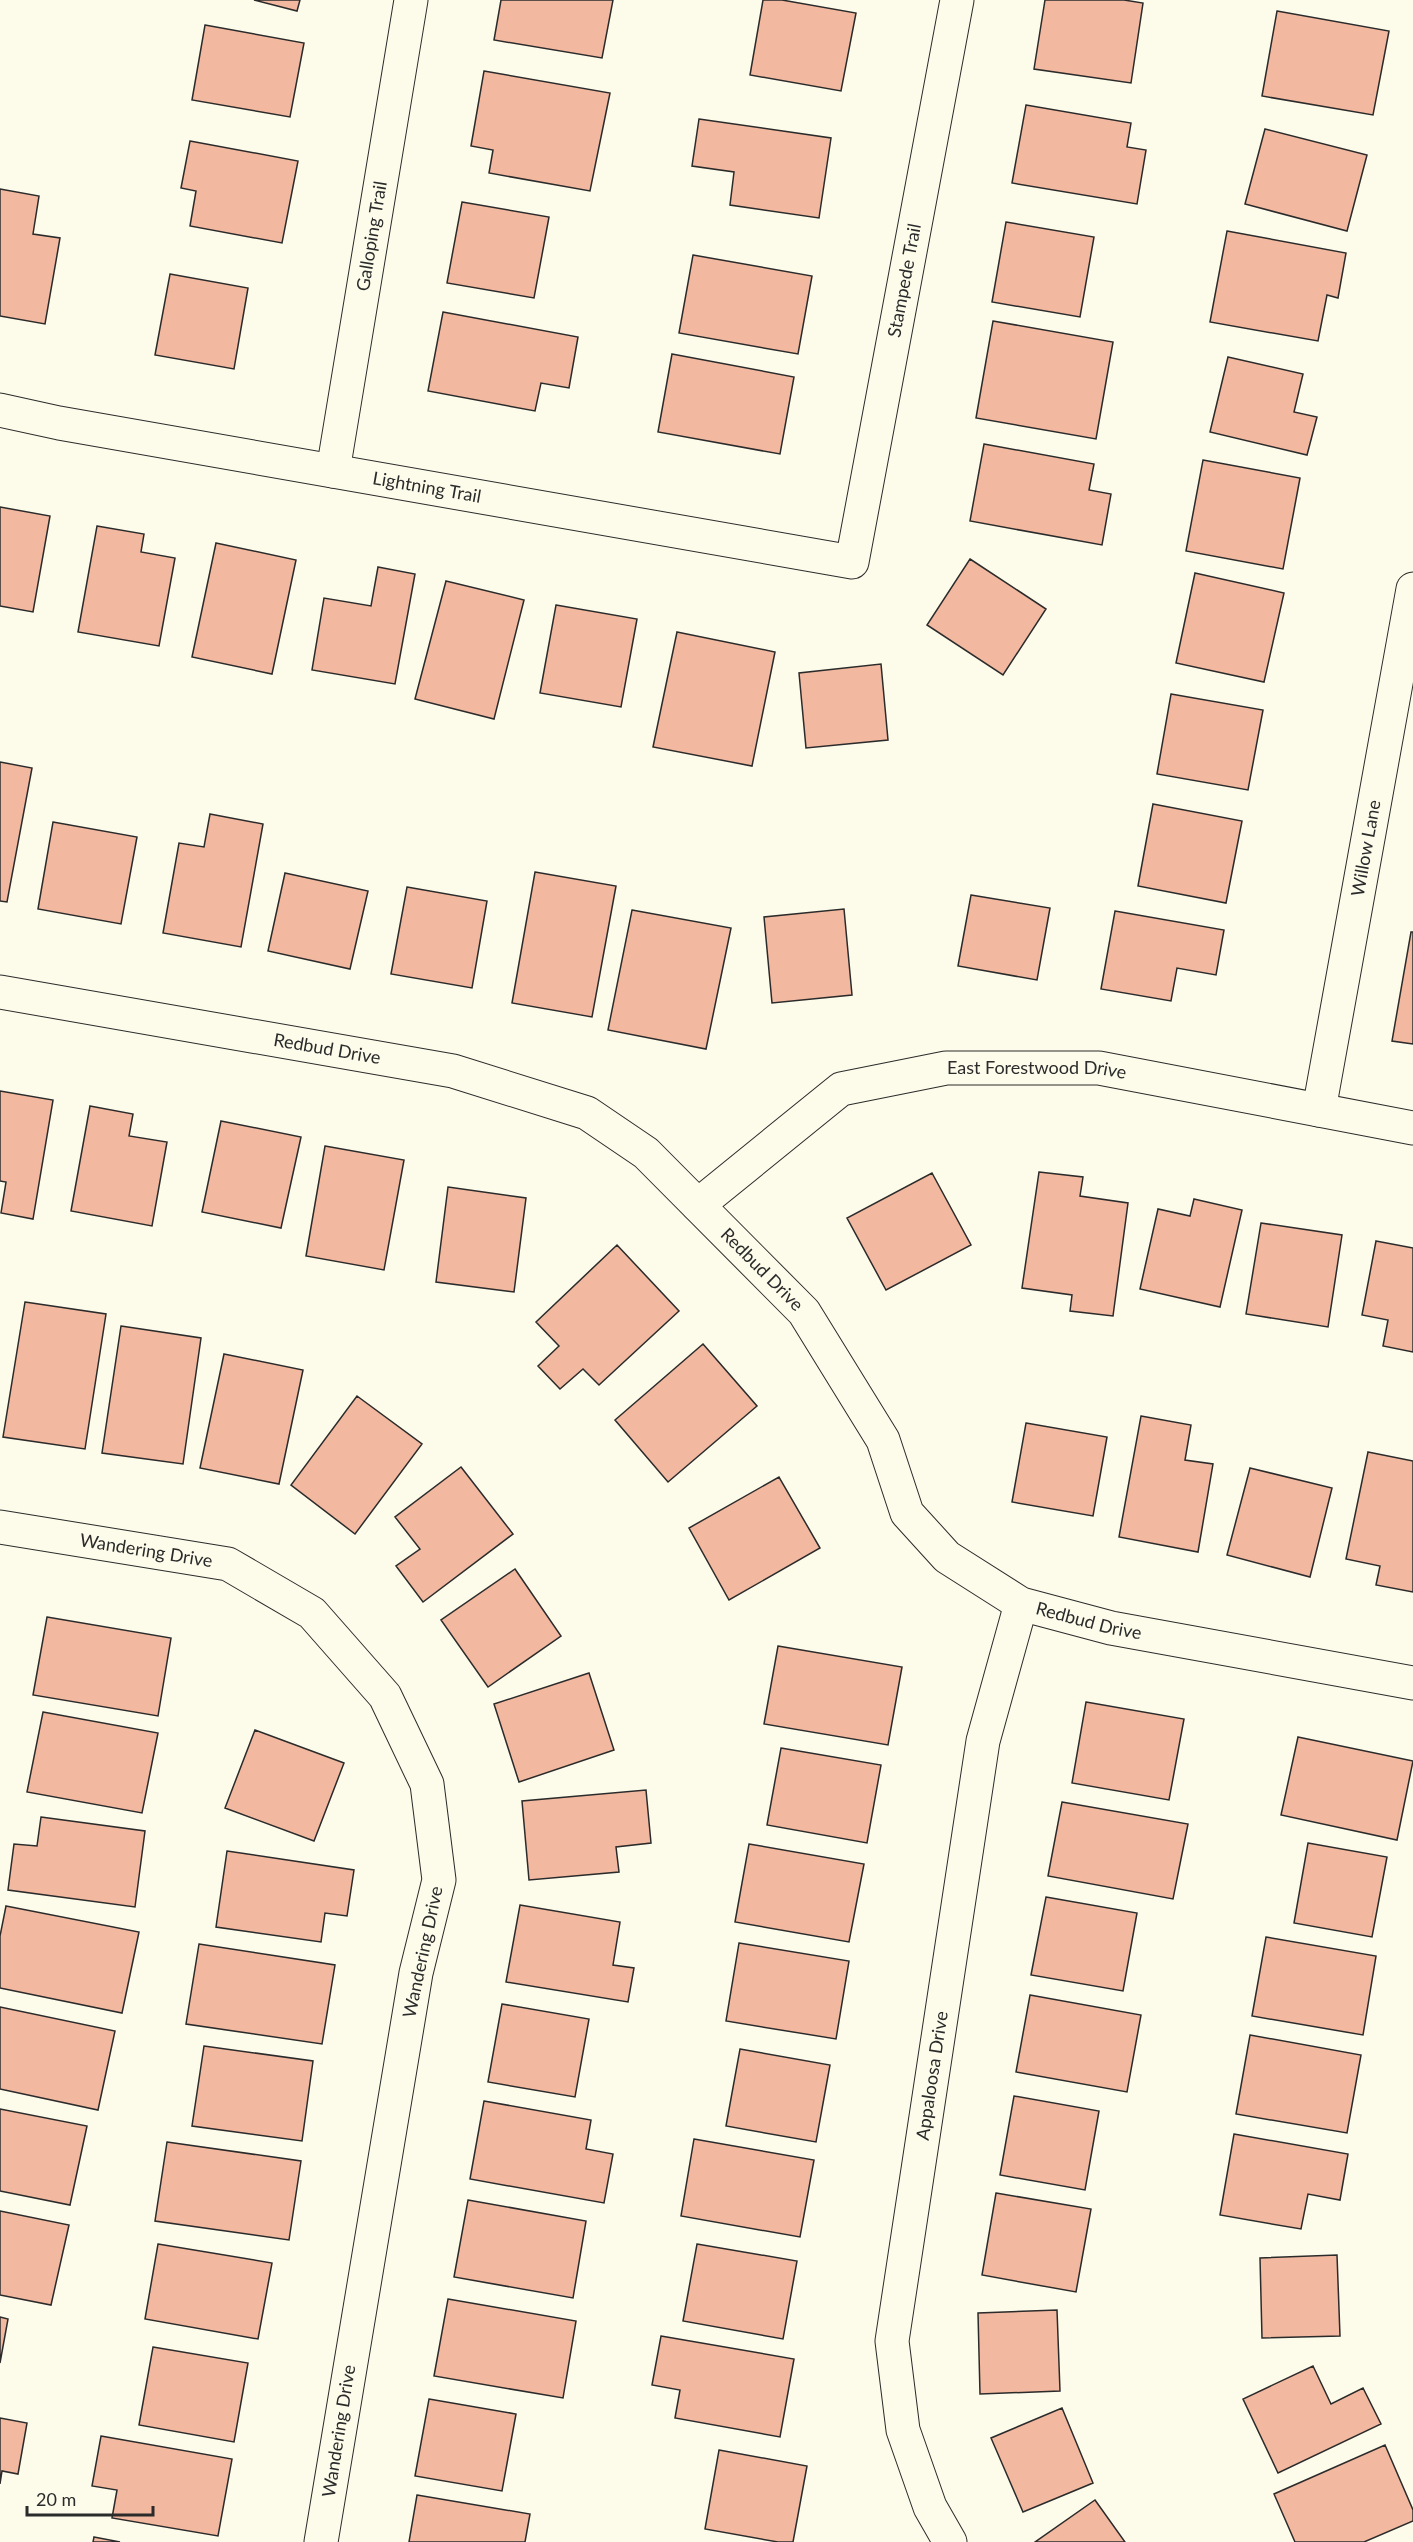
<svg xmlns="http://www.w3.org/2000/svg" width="1413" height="2542" viewBox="0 0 1413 2542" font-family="Lato,sans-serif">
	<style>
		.building { fill: #f2b8a0; stroke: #2b2b2b; stroke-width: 1.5 }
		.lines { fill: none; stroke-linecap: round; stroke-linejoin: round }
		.minor-casing { stroke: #2b2b2b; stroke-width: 35 }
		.minor { stroke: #fdfbea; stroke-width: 33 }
		.labels { text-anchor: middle; stroke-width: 4.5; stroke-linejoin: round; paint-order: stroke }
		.street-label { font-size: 18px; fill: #2b2b2b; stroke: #fdfbea }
	</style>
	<rect width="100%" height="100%" fill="#fdfbea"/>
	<!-- building -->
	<path class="building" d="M 254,0 L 300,0 L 297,11 Z
		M 501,0 L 613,0 L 602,58 L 494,40 Z
		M 763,0 L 782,0 L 856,13 L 841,91 L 750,75 Z
		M 1045,0 L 1124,0 L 1143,3 L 1131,83 L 1034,69 Z
		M 1277,11 L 1389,31 L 1373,115 L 1262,96 Z
		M 205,25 L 304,43 L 290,117 L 192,100 Z
		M 484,71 L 610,93 L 590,191 L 489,173 L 493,150 L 471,146 Z
		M 1026,105 L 1131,123 L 1127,147 L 1146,150 L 1137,204 L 1012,183 Z
		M 699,119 L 831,138 L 819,218 L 730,205 L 734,172 L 692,166 Z
		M 1265,129 L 1367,155 L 1347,231 L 1245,204 Z
		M 190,141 L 298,161 L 282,243 L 190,226 L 196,191 L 181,188 Z
		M 0,189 L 39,196 L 33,234 L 60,238 L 45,324 L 0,316 Z
		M 462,202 L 549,217 L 534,298 L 447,283 Z
		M 1006,222 L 1094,237 L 1080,317 L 992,302 Z
		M 1227,231 L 1346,253 L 1338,298 L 1327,295 L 1318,341 L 1210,322 Z
		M 693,255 L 812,276 L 798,354 L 679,333 Z
		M 170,274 L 248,288 L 234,369 L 155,355 Z
		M 443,312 L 578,337 L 569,388 L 541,383 L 535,411 L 428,391 Z
		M 993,321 L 1113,342 L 1096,439 L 976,418 Z
		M 672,354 L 794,377 L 780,454 L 658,432 Z
		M 1228,357 L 1303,374 L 1294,412 L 1317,417 L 1307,455 L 1210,432 Z
		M 984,444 L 1094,464 L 1089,490 L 1111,494 L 1102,545 L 970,521 Z
		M 1203,460 L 1300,478 L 1283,569 L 1186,551 Z
		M 0,507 L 50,516 L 33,612 L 0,606 Z
		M 97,526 L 144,534 L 141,552 L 175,558 L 159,646 L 78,632 Z
		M 216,543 L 296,560 L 272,674 L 192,657 Z
		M 970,559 L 1046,609 L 1003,675 L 927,625 Z
		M 378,567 L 415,574 L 395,684 L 312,670 L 324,598 L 371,606 Z
		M 1195,573 L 1284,593 L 1264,682 L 1176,663 Z
		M 446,581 L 524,600 L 494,719 L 415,699 Z
		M 556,605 L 637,619 L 621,707 L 540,693 Z
		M 677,632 L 775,652 L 752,766 L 653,747 Z
		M 881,664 L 888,740 L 806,748 L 799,673 Z
		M 1171,694 L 1263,710 L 1248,790 L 1157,774 Z
		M 0,762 L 32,768 L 7,902 L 0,901 Z
		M 1153,804 L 1242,821 L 1226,903 L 1138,886 Z
		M 210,814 L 263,824 L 241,947 L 163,933 L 179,843 L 204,847 Z
		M 53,822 L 137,837 L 121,924 L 38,909 Z
		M 535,872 L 616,886 L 592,1017 L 512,1003 Z
		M 285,873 L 368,891 L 350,969 L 268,951 Z
		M 407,887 L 487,901 L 472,988 L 391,974 Z
		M 971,895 L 1050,908 L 1037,980 L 958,966 Z
		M 844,909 L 852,995 L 772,1003 L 764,917 Z
		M 632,910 L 731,928 L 706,1049 L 608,1030 Z
		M 1115,911 L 1224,930 L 1216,975 L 1177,968 L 1171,1001 L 1101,989 Z
		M 1411,932 L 1413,932 L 1413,1044 L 1392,1041 Z
		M 0,1091 L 53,1100 L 33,1219 L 1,1213 L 6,1182 L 0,1181 Z
		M 90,1106 L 133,1114 L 129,1136 L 167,1142 L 152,1226 L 71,1211 Z
		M 221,1121 L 301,1137 L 281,1228 L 202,1212 Z
		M 325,1146 L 404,1160 L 384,1270 L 306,1256 Z
		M 1039,1172 L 1083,1177 L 1080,1196 L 1128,1203 L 1113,1316 L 1070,1311 L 1072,1295 L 1022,1288 Z
		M 932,1173 L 971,1245 L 886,1290 L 847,1218 Z
		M 448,1187 L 526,1198 L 514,1292 L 436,1282 Z
		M 1194,1199 L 1242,1210 L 1220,1307 L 1140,1289 L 1158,1209 L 1190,1216 Z
		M 1261,1223 L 1342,1235 L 1328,1327 L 1246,1314 Z
		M 1376,1241 L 1413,1248 L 1413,1352 L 1383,1346 L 1388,1320 L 1362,1315 Z
		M 617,1245 L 679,1311 L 599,1385 L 583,1369 L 560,1389 L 538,1366 L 559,1346 L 536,1322 Z
		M 25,1302 L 106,1314 L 85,1449 L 3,1437 Z
		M 121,1326 L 201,1338 L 183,1464 L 102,1453 Z
		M 703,1344 L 757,1406 L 668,1482 L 615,1420 Z
		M 224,1354 L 303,1370 L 279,1484 L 200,1468 Z
		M 357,1396 L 422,1444 L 355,1534 L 291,1485 Z
		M 1141,1416 L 1191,1425 L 1185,1460 L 1213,1464 L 1198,1552 L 1119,1537 Z
		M 1026,1423 L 1107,1437 L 1093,1516 L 1012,1502 Z
		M 1368,1452 L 1413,1461 L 1413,1592 L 1376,1585 L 1380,1566 L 1346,1559 Z
		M 461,1467 L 513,1534 L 423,1602 L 396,1566 L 420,1549 L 395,1517 Z
		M 1250,1468 L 1332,1488 L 1310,1577 L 1227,1555 Z
		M 779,1477 L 820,1548 L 729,1600 L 689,1528 Z
		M 515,1569 L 561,1636 L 488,1687 L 441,1620 Z
		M 47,1617 L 171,1638 L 158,1716 L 33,1695 Z
		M 778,1646 L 902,1667 L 888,1745 L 764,1724 Z
		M 589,1673 L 614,1750 L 519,1782 L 494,1704 Z
		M 1086,1702 L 1184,1719 L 1169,1800 L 1072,1783 Z
		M 43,1712 L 158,1733 L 142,1813 L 27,1792 Z
		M 255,1730 L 344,1763 L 314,1841 L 225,1808 Z
		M 1298,1737 L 1413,1761 L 1397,1840 L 1281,1815 Z
		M 781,1748 L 881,1765 L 867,1843 L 767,1825 Z
		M 646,1790 L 651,1843 L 616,1847 L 619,1872 L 529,1880 L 522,1801 Z
		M 1062,1802 L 1188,1824 L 1173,1899 L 1048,1876 Z
		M 41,1817 L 145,1831 L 135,1907 L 8,1890 L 14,1844 L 37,1846 Z
		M 1308,1843 L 1387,1857 L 1372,1937 L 1294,1923 Z
		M 749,1844 L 864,1864 L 849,1942 L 735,1922 Z
		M 227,1851 L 354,1870 L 347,1916 L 325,1913 L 321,1942 L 216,1927 Z
		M 1046,1897 L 1137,1913 L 1123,1991 L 1031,1975 Z
		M 520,1905 L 620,1922 L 613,1965 L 634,1968 L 628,2002 L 506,1982 Z
		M 6,1906 L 139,1932 L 122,2013 L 0,1988 L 0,1936 Z
		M 1266,1937 L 1376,1956 L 1363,2035 L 1252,2016 Z
		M 739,1943 L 849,1961 L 836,2039 L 726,2021 Z
		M 199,1944 L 335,1965 L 322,2044 L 186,2024 Z
		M 1030,1995 L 1141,2015 L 1127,2092 L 1016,2072 Z
		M 502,2004 L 589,2019 L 575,2097 L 488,2082 Z
		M 0,2007 L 115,2031 L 98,2110 L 0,2089 Z
		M 1250,2035 L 1361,2055 L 1347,2133 L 1236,2114 Z
		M 204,2046 L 313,2061 L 302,2141 L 192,2126 Z
		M 740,2049 L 830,2065 L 816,2142 L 726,2126 Z
		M 1014,2096 L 1099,2111 L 1085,2190 L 1000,2175 Z
		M 484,2101 L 591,2120 L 586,2149 L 613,2154 L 604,2203 L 470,2179 Z
		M 0,2109 L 87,2126 L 70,2205 L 0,2191 Z
		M 1234,2134 L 1348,2154 L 1340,2200 L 1308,2194 L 1301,2229 L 1220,2215 Z
		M 694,2139 L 814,2160 L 800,2237 L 681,2216 Z
		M 167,2142 L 301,2161 L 289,2240 L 155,2221 Z
		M 996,2193 L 1091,2209 L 1076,2292 L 982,2275 Z
		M 468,2200 L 586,2221 L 573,2298 L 454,2277 Z
		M 0,2211 L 69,2225 L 51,2305 L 0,2295 Z
		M 158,2244 L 272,2263 L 258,2339 L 145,2319 Z
		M 697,2244 L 797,2261 L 783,2339 L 683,2321 Z
		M 1337,2255 L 1340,2336 L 1262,2338 L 1260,2258 Z
		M 448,2299 L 576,2321 L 563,2398 L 434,2376 Z
		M 1057,2310 L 1060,2391 L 980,2394 L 978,2313 Z
		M 0,2317 L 8,2319 L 0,2363 Z
		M 661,2336 L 794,2359 L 780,2437 L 675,2418 L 680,2390 L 652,2385 Z
		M 153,2347 L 248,2363 L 234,2442 L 139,2425 Z
		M 1313,2366 L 1331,2404 L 1363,2388 L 1381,2424 L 1278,2473 L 1243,2399 Z
		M 429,2399 L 516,2414 L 502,2491 L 415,2476 Z
		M 1062,2408 L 1093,2483 L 1023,2512 L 991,2438 Z
		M 0,2418 L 27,2423 L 18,2474 L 2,2471 L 0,2484 Z
		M 101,2436 L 232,2459 L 218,2536 L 112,2518 L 117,2490 L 92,2486 Z
		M 1385,2445 L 1413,2510 L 1413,2521 L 1364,2542 L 1295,2542 L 1274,2494 Z
		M 719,2450 L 807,2466 L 793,2542 L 778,2542 L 705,2529 Z
		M 417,2495 L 530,2514 L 525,2542 L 409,2542 Z
		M 1095,2500 L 1125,2542 L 1035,2542 Z
		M 94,2537 L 120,2542 L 93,2542 Z"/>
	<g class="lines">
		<defs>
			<g id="minor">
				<path id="s1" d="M 0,410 L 59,423 L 852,562 L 957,0"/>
				<path id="s2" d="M 333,471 L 411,0"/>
				<path id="s3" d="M 0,992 L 453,1071 L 587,1113 L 646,1153 L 804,1312 L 883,1440 L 907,1513 L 947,1557 L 1021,1604 L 1111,1628 L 1413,1683"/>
				<path id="s4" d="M 1319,1110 L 1413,589"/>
				<path id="s5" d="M 698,1205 L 841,1089 L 946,1068 L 1099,1068 L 1413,1128"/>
				<path id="s6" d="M 0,1527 L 228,1564 L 312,1613 L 385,1696 L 427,1784 L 439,1880 L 416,1973 L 321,2542"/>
				<path id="s7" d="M 950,2542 L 930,2507 L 903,2430 L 892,2341 L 983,1741 L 1021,1604"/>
			</g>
		</defs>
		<!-- minor casing -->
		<use href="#minor" class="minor-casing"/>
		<!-- minor -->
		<use href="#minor" class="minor"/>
	</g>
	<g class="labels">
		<!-- street labels -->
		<g class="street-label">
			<text dy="6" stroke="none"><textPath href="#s2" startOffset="238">Galloping Trail</textPath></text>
			<text dy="6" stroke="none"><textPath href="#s1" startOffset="1152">Stampede Trail</textPath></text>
			<text dy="6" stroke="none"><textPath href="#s1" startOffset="434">Lightning Trail</textPath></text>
			<text dy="6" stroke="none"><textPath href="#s4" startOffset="266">Willow Lane</textPath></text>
			<text dy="6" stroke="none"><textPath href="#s3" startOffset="332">Redbud Drive</textPath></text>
			<text dy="6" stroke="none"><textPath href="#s5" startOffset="382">East Forestwood Drive</textPath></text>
			<text dy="6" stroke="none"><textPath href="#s3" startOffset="836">Redbud Drive</textPath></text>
			<text dy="6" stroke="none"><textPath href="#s6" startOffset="148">Wandering Drive</textPath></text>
			<text dy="6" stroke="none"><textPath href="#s3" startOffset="1340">Redbud Drive</textPath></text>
			<text transform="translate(423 1952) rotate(-78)" y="6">Wandering Drive</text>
			<text dy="6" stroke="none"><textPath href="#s7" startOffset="480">Appaloosa Drive</textPath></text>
			<text transform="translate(339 2431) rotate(-81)" y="6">Wandering Drive</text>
		</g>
	</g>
	<!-- scale -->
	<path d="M27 2506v9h126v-9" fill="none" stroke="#2b2b2b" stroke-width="3"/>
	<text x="36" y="2506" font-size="18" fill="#2b2b2b" stroke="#fdfbea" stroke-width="4.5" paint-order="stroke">20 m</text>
</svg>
